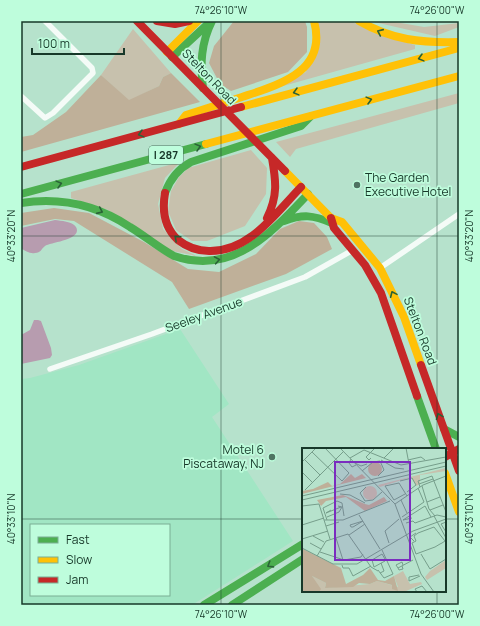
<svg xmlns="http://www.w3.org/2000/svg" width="480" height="626" viewBox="0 0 480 626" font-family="Manrope,sans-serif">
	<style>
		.built { fill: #a1e6c4; fill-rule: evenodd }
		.green { fill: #c7c1ad }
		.forest { fill: #bfb099 }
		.water { fill: #b79caf }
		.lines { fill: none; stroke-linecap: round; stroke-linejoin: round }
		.street { stroke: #f4fbf7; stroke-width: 5.5 }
		.fast { stroke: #4caf50; stroke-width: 8 }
		.slow { stroke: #ffc107; stroke-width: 8 }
		.jam { stroke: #c62828; stroke-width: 8 }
		.oneway { stroke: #2a6237 }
		.ticks { fill: none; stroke: #173829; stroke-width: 1; stroke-opacity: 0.45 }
		.poi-dot { fill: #4f7462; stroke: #befddc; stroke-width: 1.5 }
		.labels { text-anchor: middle; stroke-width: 3.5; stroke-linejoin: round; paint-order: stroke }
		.shield { fill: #befddc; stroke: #49735f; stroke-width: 1 }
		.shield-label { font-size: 11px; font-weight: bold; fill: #173829 }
		.street-label { font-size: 12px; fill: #173829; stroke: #befddc }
		.poi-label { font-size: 12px; fill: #173829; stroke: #befddc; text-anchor: start }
		.inset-road { fill: none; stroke: #769e8b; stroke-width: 1 }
		.view { fill: #7b2cbf; fill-opacity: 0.15; stroke: #7b2cbf; stroke-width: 2 }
		.inset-edge { fill: none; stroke: #173829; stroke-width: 2 }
		.neatline { fill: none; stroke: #173829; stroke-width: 1.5 }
		.ticks-label { font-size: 10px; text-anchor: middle; fill: #173829 }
	</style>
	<rect width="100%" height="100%" fill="#b6e2cc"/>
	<!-- built -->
	<path class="built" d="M 180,329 L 229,404 L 212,417 L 293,541 L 192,605 L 21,605 L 21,379 L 30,378 L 79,365 ZM 31,525 L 169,525 L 169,595 L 31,595 Z"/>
	<!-- green -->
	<path class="green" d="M 317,21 L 351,21 L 374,33 L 415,45 L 415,49 L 276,88 L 306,72 Z
		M 370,21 L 389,21 L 424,27 L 459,23 L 459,27 L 435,36 Z
		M 133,29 L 171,73 L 163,77 L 159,86 L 129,101 L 101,75 Z
		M 459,93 L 459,103 L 296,149 L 290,157 L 276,142 Z
		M 251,150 L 267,168 L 266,194 L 245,226 L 207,241 L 192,241 L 176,230 L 168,211 L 171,191 L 179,177 L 188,168 Z
		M 180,162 L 165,178 L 158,204 L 163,229 L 182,249 L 197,256 L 172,251 L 108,210 L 71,198 L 71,192 Z"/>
	<!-- forest -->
	<path class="forest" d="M 234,21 L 305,21 L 307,27 L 307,52 L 288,72 L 231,91 L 220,84 L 209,63 L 214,46 Z
		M 171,73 L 200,102 L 21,152 L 21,137 L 33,135 L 66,112 L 101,75 L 129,100 L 159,86 L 163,77 Z
		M 54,208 L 89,213 L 144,242 L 188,269 L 219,272 L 256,254 L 280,229 L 299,221 L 314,223 L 327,237 L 332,249 L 286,274 L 189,309 L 172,282 L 74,221 L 55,219 L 21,226 L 21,213 Z"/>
	<!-- water -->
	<path class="water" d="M 55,220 C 61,221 72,221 76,227 C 83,240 51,242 45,246 C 41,249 41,253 35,253 C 30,254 25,251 21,248 L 21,228 Z
		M 34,320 L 38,320 L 41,321 L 51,348 L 52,355 L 50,358 L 21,364 L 21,335 L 30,330 Z"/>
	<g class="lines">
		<!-- street -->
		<path class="street" d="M 21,96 L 45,118 L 53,113 L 93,73 L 92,68 L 45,21
			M 380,268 L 459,214
			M 50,369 L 152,334 L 305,277 L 353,250"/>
		<!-- fast -->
		<path class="fast" d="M 172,57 L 209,23
			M 203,88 C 200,64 201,43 212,21
			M 165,193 C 170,179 178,169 191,162 L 301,126 L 310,117
			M 21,194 L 206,144
			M 21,203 C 60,197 97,205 130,227 C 145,236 159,248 174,256 C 233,276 271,233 308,194
			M 284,221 C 303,214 313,215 332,223
			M 417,396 L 436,449
			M 444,429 L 459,437
			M 204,605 L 303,544
			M 232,605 L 303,559"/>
		<!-- slow -->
		<path class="slow" d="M 359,21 C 392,40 421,43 459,42
			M 167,52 L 198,21
			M 241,107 L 459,48
			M 179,124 L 186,115 C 205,109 223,103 242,97 C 278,85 328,72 314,21
			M 206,144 L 459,76
			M 285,171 L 331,218 L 342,222 L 380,268 L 404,317 L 421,365
			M 445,473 L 459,512"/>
		<!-- jam -->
		<path class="jam" d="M 137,21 L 285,171
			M 157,21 L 175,24 L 189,21
			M 21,167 L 241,107
			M 165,193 C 162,210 164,227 178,240 C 187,247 197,251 209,251 C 249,252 276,213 301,187
			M 267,218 C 278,196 276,181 272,158
			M 331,218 L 334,228 L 365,265 L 381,293 L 417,396
			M 421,365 L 459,471
			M 445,457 L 459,449"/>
	</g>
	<!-- one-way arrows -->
	<defs><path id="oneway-chevron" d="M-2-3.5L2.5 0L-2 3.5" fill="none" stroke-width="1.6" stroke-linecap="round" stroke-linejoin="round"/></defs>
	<g class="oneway">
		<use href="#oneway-chevron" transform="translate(380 32) rotate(-156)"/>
		<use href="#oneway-chevron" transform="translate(421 58) rotate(165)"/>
		<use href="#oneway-chevron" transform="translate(296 92) rotate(165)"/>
		<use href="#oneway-chevron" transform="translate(369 100) rotate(-15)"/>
		<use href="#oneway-chevron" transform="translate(141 134) rotate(165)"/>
		<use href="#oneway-chevron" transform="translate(198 147) rotate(-15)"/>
		<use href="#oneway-chevron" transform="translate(59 184) rotate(-15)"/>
		<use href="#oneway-chevron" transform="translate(100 211) rotate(24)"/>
		<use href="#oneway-chevron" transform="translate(177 238) rotate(-138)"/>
		<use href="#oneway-chevron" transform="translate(217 260) rotate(-10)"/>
		<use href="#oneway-chevron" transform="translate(393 294) rotate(-114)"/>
		<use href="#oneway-chevron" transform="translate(439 416) rotate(-111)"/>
		<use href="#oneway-chevron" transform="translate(270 565) rotate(148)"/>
	</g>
	<!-- ticks -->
	<path class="ticks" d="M 221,21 L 221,605M 437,21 L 437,449M 21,236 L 459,236M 21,519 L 303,519M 445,519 L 459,519M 437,591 L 437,605"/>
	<!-- markers -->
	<g class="poi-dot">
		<circle cx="357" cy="185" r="4"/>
		<circle cx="272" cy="457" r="4"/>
	</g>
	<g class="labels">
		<!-- shield labels -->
		<rect class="shield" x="149" y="146" width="34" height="18" rx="3"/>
		<g class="shield-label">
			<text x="166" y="159">I 287</text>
		</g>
		<!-- street labels -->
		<g class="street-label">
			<text transform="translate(209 77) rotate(46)" y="4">Stelton Road</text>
			<text transform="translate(204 315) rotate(-20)" y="4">Seeley Avenue</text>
			<text transform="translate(420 331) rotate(69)" y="4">Stelton Road</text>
		</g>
		<!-- poi labels -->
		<g class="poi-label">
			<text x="365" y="182">The Garden<tspan x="365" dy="14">Executive Hotel</tspan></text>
			<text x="264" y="454" text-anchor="end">Motel 6<tspan x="264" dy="14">Piscataway, NJ</tspan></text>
		</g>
	</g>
	<!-- overview -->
	<g transform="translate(302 448)">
		<rect width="144" height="144" fill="#b6e2cc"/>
		<path d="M 144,20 L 144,23 L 118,27 L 118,36 L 114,38 L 109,29 L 78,39 L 76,37 ZM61 45a7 7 0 1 1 14 0a7 7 0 1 1-14 0ZM 144,112 L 144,120 L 125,132 L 123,129 L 128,123 ZM 101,123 L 108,136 L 119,134 L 120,136 L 102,144 L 17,144 L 10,128 L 24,135 L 23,140 L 68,136 L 75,133 L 96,139 L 92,128 Z" fill="#c7c1ad"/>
		<path d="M66 21a7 7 0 1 1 14 0a7 7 0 1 1-14 0ZM 49,26 L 53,30 L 60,26 L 64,30 L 0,46 L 0,43 L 11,41 L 26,34 L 30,38 L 38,36 ZM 41,47 L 63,56 L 67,57 L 82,49 L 85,53 L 63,63 L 44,49 L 24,53 L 19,58 L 15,52 ZM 1,101 L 39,120 L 44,136 L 61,127 L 68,120 L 76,132 L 83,133 L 92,128 L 96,143 L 90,141 L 90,137 L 75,133 L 68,136 L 57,135 L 51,139 L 23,140 L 24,135 L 10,128 L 19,141 L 17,144 L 24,144 L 0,144 Z" fill="#bfb099"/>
		<path class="inset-road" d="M 38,0 L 93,56 L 119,126 L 132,144M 104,0 L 107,16M 10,4 L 40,33 L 47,25 L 23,0M 48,10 L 62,2 L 99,17 L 144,9M 69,10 L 67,12 L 64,9 L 73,0M 82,10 L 92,0M 2,11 L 18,27M 49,11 L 47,15 L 50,19 L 54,17M 79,12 L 93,20 L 102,21M 106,12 L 119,9 L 123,12M 0,14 L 14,0M 53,15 L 59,18 L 65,16M 60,23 L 71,14 L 78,13 L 82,22 L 76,28M 0,24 L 10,34M 98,33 L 110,30 L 114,37 L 105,44M 117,36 L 131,31M 120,38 L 127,61 L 133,68M 64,39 L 58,45 L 63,53 L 71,52 L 80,44M 118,39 L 116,33 L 130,28 L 144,64M 3,42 L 41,4M 38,46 L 48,47 L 63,55M 103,46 L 92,52 L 83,38 L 97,35 L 105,48M 0,48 L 144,14M 0,52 L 144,18M 99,52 L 105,65M 125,54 L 138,49M 93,56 L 121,37 L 144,28M 0,58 L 17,56 L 28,91M 123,58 L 129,69M 29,62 L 24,65 L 39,59M 128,62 L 141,57M 57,67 L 78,101M 132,68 L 144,90M 25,69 L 37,64 L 40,59 L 36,58M 100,69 L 122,54 L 116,40M 110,70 L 101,72 L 123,58M 22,72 L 41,72 L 88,53M 25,72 L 21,60 L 35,53 L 40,55 L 42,68M 61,73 L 51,79 L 49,79 L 48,77 ZM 144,74 L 139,76 L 144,84M 104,75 L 111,73 L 113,75 L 135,67 L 144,69M 0,77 L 22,70M 24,78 L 37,74M 47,87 L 63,76M 11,88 L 22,94M 34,90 L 41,112M 0,91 L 26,83M 112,93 L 108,89 L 114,85M 143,93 L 132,79 L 116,85 L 112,88 L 114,93 L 110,95 L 114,106 L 133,99 L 138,96 L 140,95 L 143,93 L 144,92M 8,95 L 19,101M 87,95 L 83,83 L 97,71M 0,100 L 31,116 L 55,116 L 111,83 L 144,71M 18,104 L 42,112 L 59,109 L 61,106M 119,106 L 128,121 L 144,111M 15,108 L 24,93 L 46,86 L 69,119 L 76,123M 40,117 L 41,120 L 47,120 L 51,128 L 69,118M 100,118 L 101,121 L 97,122 L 96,120 L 111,112M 72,119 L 70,112 L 80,106 L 83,111 L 82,113M 72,119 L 83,113M 96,120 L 94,117 L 100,114 L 101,117M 76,122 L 82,130 L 91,126 L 80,102M 78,125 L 82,123 L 79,115M 117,127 L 107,129 L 107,133 L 118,128M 115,144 L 113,141 L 120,138 L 125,144"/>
		<path class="view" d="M 33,14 L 108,14 L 108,112 L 33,112 Z"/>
		<rect width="144" height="144" class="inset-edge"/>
	</g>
	<!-- border -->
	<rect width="480" height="626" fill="none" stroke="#befddc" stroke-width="44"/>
	<!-- legend -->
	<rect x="30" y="524" width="140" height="72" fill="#befddc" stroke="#7bae94"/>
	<rect x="38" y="537" width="20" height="6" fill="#4caf50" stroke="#7bae94"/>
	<text x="66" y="544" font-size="12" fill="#173829">Fast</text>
	<rect x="38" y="557" width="20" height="6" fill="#ffc107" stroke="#7bae94"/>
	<text x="66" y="564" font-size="12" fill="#173829">Slow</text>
	<rect x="38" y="577" width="20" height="6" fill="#c62828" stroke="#7bae94"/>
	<text x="66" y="584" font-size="12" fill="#173829">Jam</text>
	<!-- scale -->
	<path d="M32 48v6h92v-6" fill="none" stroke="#173829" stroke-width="2"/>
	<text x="38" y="48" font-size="12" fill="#173829" stroke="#befddc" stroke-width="3" paint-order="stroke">100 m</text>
	<rect x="22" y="22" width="436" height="582" class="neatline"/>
	<g class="ticks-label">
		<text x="221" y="14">74°26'10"W</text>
		<text x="437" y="14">74°26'00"W</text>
		<text transform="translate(11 236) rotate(-90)" y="4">40°33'20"N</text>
		<text transform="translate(469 236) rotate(-90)" y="4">40°33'20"N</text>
		<text transform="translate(11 519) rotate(-90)" y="4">40°33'10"N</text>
		<text transform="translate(469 519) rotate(-90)" y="4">40°33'10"N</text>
		<text x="221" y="618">74°26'10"W</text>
		<text x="437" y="618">74°26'00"W</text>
	</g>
</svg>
